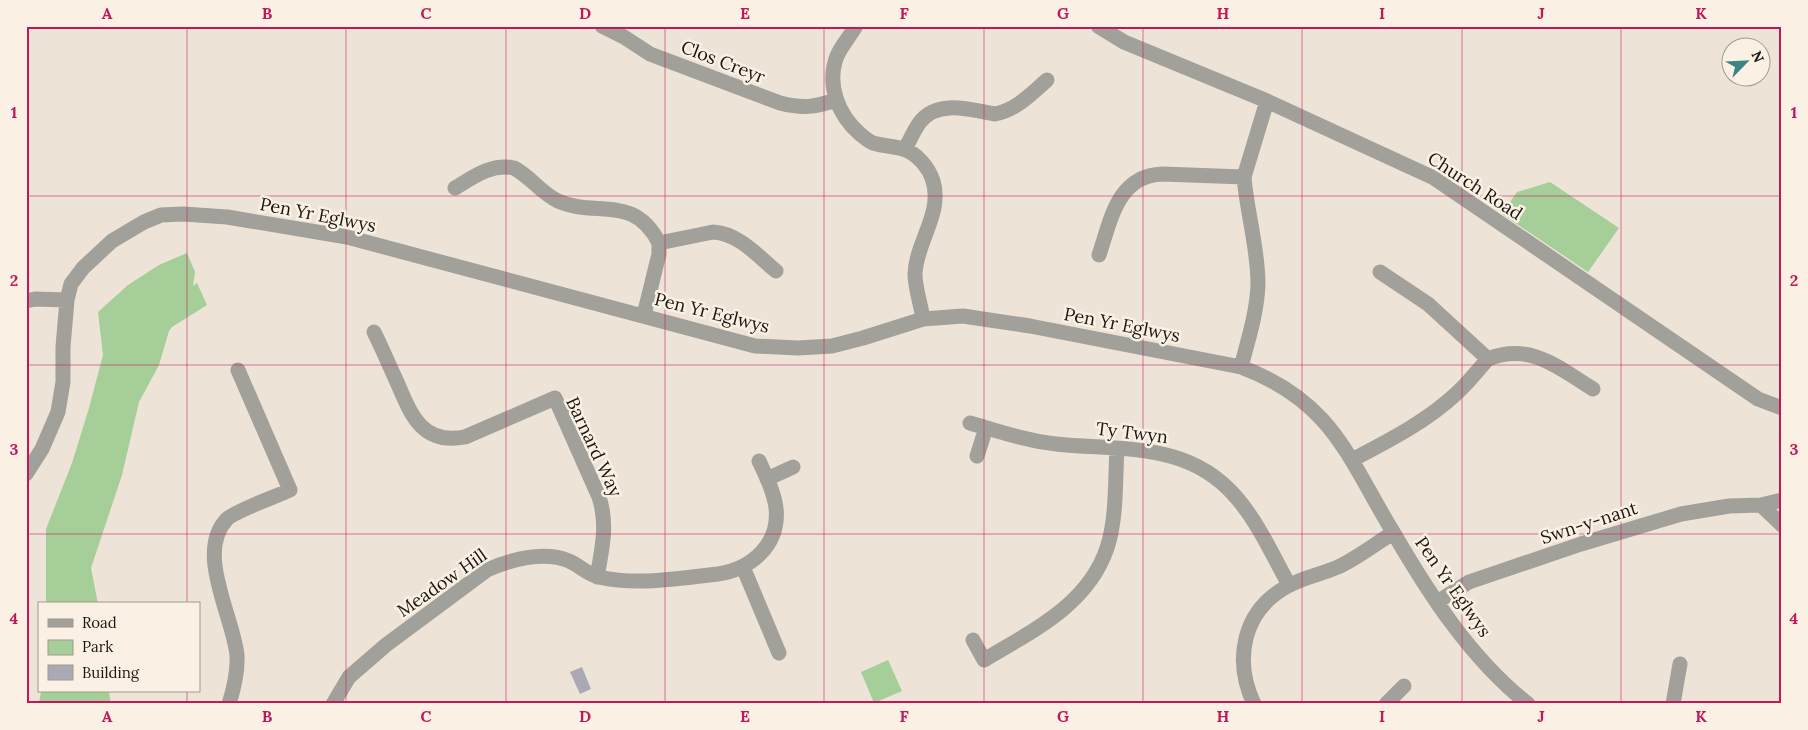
<svg xmlns="http://www.w3.org/2000/svg" width="1808" height="730" viewBox="0 0 1808 730" font-family="Lora,serif">
	<style>
		.green { fill: #a5ce98 }
		.building { fill: #aca9b7 }
		.lines { fill: none; stroke-linecap: round; stroke-linejoin: round }
		.minor { stroke: #a2a09a; stroke-width: 15 }
		.grid { fill: none; stroke: #c2185b; stroke-width: 1; stroke-opacity: 0.55 }
		.labels { text-anchor: middle; stroke-width: 5; stroke-linejoin: round; paint-order: stroke }
		.street-label { font-size: 18px; fill: #1a1713; stroke: #faf1e4 }
		.neatline { fill: none; stroke: #c2185b; stroke-width: 2 }
		.grid-label { font-size: 16px; text-anchor: middle; font-weight: bold; fill: #c2185b }
	</style>
	<rect width="100%" height="100%" fill="#ede4d7"/>
	<!-- green -->
	<path class="green" d="M 1550,182 L 1619,228 L 1588,272 L 1502,214 L 1517,192 Z
		M 187,253 L 195,272 L 193,286 L 197,283 L 207,305 L 172,327 L 169,331 L 159,365 L 139,402 L 122,475 L 91,568 L 98,604 L 46,604 L 46,529 L 72,463 L 89,408 L 103,355 L 98,312 L 128,285 L 159,265 Z
		M 888,660 L 902,691 L 874,703 L 861,672 Z
		M 41,691 L 109,691 L 111,704 L 39,704 Z"/>
	<!-- building -->
	<path class="building" d="M 582,667 L 591,689 L 580,694 L 570,672 Z"/>
	<g class="lines">
		<!-- minor -->
		<path class="minor" d="M 602,26 L 624,37 L 650,54 L 780,103 C 804,109 814,107 836,100
			M 856,26 C 850,36 842,45 837,56 C 826,84 838,115 860,134 C 864,137 868,141 873,143 C 883,146 893,146 903,149 C 917,153 929,168 933,181 C 943,213 916,242 915,274 C 915,288 921,305 923,319
			M 1098,26 L 1124,42 L 1267,101 L 1434,178 L 1758,399 L 1782,408
			M 905,149 C 910,140 914,130 920,122 C 938,99 971,110 995,114 C 1016,110 1031,94 1047,80
			M 1244,177 L 1267,101
			M 455,188 C 473,177 492,163 514,168 C 531,177 541,193 558,201 C 595,218 634,193 659,243
			M 1099,255 C 1111,220 1117,176 1162,174 L 1244,177 C 1247,213 1258,248 1258,284 C 1257,313 1248,340 1241,367
			M 1380,272 L 1428,304 L 1488,359 C 1531,342 1559,368 1593,389
			M 26,301 L 35,299 L 67,300
			M 644,315 L 659,254 L 659,243 L 713,232 C 738,233 758,256 776,271
			M 374,332 C 382,348 389,365 397,382 C 411,415 422,445 465,437 L 555,398 L 599,497 C 608,524 602,549 597,577
			M 970,423 C 998,431 1027,441 1056,444 C 1122,451 1188,441 1236,497 C 1258,522 1273,556 1289,585
			M 977,456 L 986,428
			M 1352,460 C 1388,441 1426,422 1457,393 C 1468,383 1478,370 1488,359
			M 26,474 L 42,449 L 58,412 L 63,382 L 63,347 L 67,300 L 71,284 L 83,268 L 112,241 L 144,222 L 161,215 L 183,214 L 227,217 L 347,237 L 755,346 L 798,348 L 832,346 L 863,338 L 923,319 L 963,316 L 1030,326 L 1241,367 C 1332,401 1347,456 1393,532 C 1429,594 1471,659 1528,704
			M 767,479 L 793,467
			M 1761,505 L 1782,525
			M 743,567 L 779,653
			M 1437,602 L 1469,582 L 1581,544 L 1681,514 L 1729,506 L 1761,505 L 1782,500
			M 973,640 L 984,660 C 1032,631 1088,605 1107,548 C 1117,518 1115,481 1117,449
			M 229,704 C 234,688 238,672 237,655 C 233,616 195,552 227,519 C 235,511 277,496 290,490 L 238,370
			M 333,704 L 349,677 L 386,645 L 487,570 C 509,560 544,550 569,561 C 579,565 588,575 599,577 C 638,586 679,578 718,574 C 751,569 780,545 776,508 C 774,492 766,476 759,461
			M 1254,704 C 1233,659 1243,610 1288,586 C 1304,577 1322,574 1338,567 C 1357,558 1375,544 1393,533
			M 1386,704 L 1404,686
			M 1673,704 L 1680,664"/>
	</g>
	<!-- grid -->
	<path class="grid" d="M 187,26 L 187,604M 346,26 L 346,704M 506,26 L 506,704M 665,26 L 665,704M 824,26 L 824,704M 984,26 L 984,704M 1143,26 L 1143,704M 1302,26 L 1302,704M 1462,26 L 1462,704M 1621,26 L 1621,704M 26,196 L 1782,196M 26,365 L 1782,365M 26,534 L 1782,534M 187,691 L 187,704"/>
	<g class="labels">
		<!-- street labels -->
		<g class="street-label">
			<text transform="translate(723 62) rotate(21)" y="6">Clos Creyr</text>
			<text transform="translate(1475 186) rotate(33)" y="6">Church Road</text>
			<text transform="translate(318 215) rotate(11)" y="6">Pen Yr Eglwys</text>
			<text transform="translate(712 313) rotate(14)" y="6">Pen Yr Eglwys</text>
			<text transform="translate(1122 325) rotate(11)" y="6">Pen Yr Eglwys</text>
			<text transform="translate(1132 433) rotate(7)" y="6">Ty Twyn</text>
			<text transform="translate(594 447) rotate(65)" y="6">Barnard Way</text>
			<text transform="translate(1589 523) rotate(-18)" y="6">Swn-y-nant</text>
			<text transform="translate(442 583) rotate(-35)" y="6">Meadow Hill</text>
			<text transform="translate(1453 587) rotate(55)" y="6">Pen Yr Eglwys</text>
		</g>
	</g>
	<!-- border -->
	<rect width="1808" height="730" fill="none" stroke="#faf1e4" stroke-width="55"/>
	<!-- legend -->
	<rect x="38" y="602" width="162" height="90" fill="#faf1e4" stroke="#a09a90"/>
	<rect x="48" y="619" width="25" height="8" fill="#a2a09a" stroke="#a09a90"/>
	<text x="82" y="628" font-size="15" fill="#1a1713">Road</text>
	<rect x="48" y="640" width="25" height="15" fill="#a5ce98" stroke="#a09a90"/>
	<text x="82" y="652" font-size="15" fill="#1a1713">Park</text>
	<rect x="48" y="665" width="25" height="15" fill="#aca9b7" stroke="#a09a90"/>
	<text x="82" y="678" font-size="15" fill="#1a1713">Building</text>
	<!-- north arrow -->
	<g transform="translate(1746 62) rotate(66)"><circle r="24" fill="#faf1e4" stroke="#a09a90"/>
	<path d="M0-4L9 19L0 12L-9 19Z" fill="#3b8484"/>
	<text y="-8" font-size="14" font-weight="bold" text-anchor="middle" fill="#1a1713">N</text>
	</g>
	<rect x="28" y="28" width="1752" height="674" class="neatline"/>
	<g class="grid-label">
		<text x="107" y="19">A</text>
		<text x="267" y="19">B</text>
		<text x="426" y="19">C</text>
		<text x="585" y="19">D</text>
		<text x="745" y="19">E</text>
		<text x="904" y="19">F</text>
		<text x="1063" y="19">G</text>
		<text x="1223" y="19">H</text>
		<text x="1382" y="19">I</text>
		<text x="1541" y="19">J</text>
		<text x="1701" y="19">K</text>
		<text x="14" y="118">1</text>
		<text x="1794" y="118">1</text>
		<text x="14" y="286">2</text>
		<text x="1794" y="286">2</text>
		<text x="14" y="455">3</text>
		<text x="1794" y="455">3</text>
		<text x="14" y="624">4</text>
		<text x="1794" y="624">4</text>
		<text x="107" y="722">A</text>
		<text x="267" y="722">B</text>
		<text x="426" y="722">C</text>
		<text x="585" y="722">D</text>
		<text x="745" y="722">E</text>
		<text x="904" y="722">F</text>
		<text x="1063" y="722">G</text>
		<text x="1223" y="722">H</text>
		<text x="1382" y="722">I</text>
		<text x="1541" y="722">J</text>
		<text x="1701" y="722">K</text>
	</g>
</svg>
